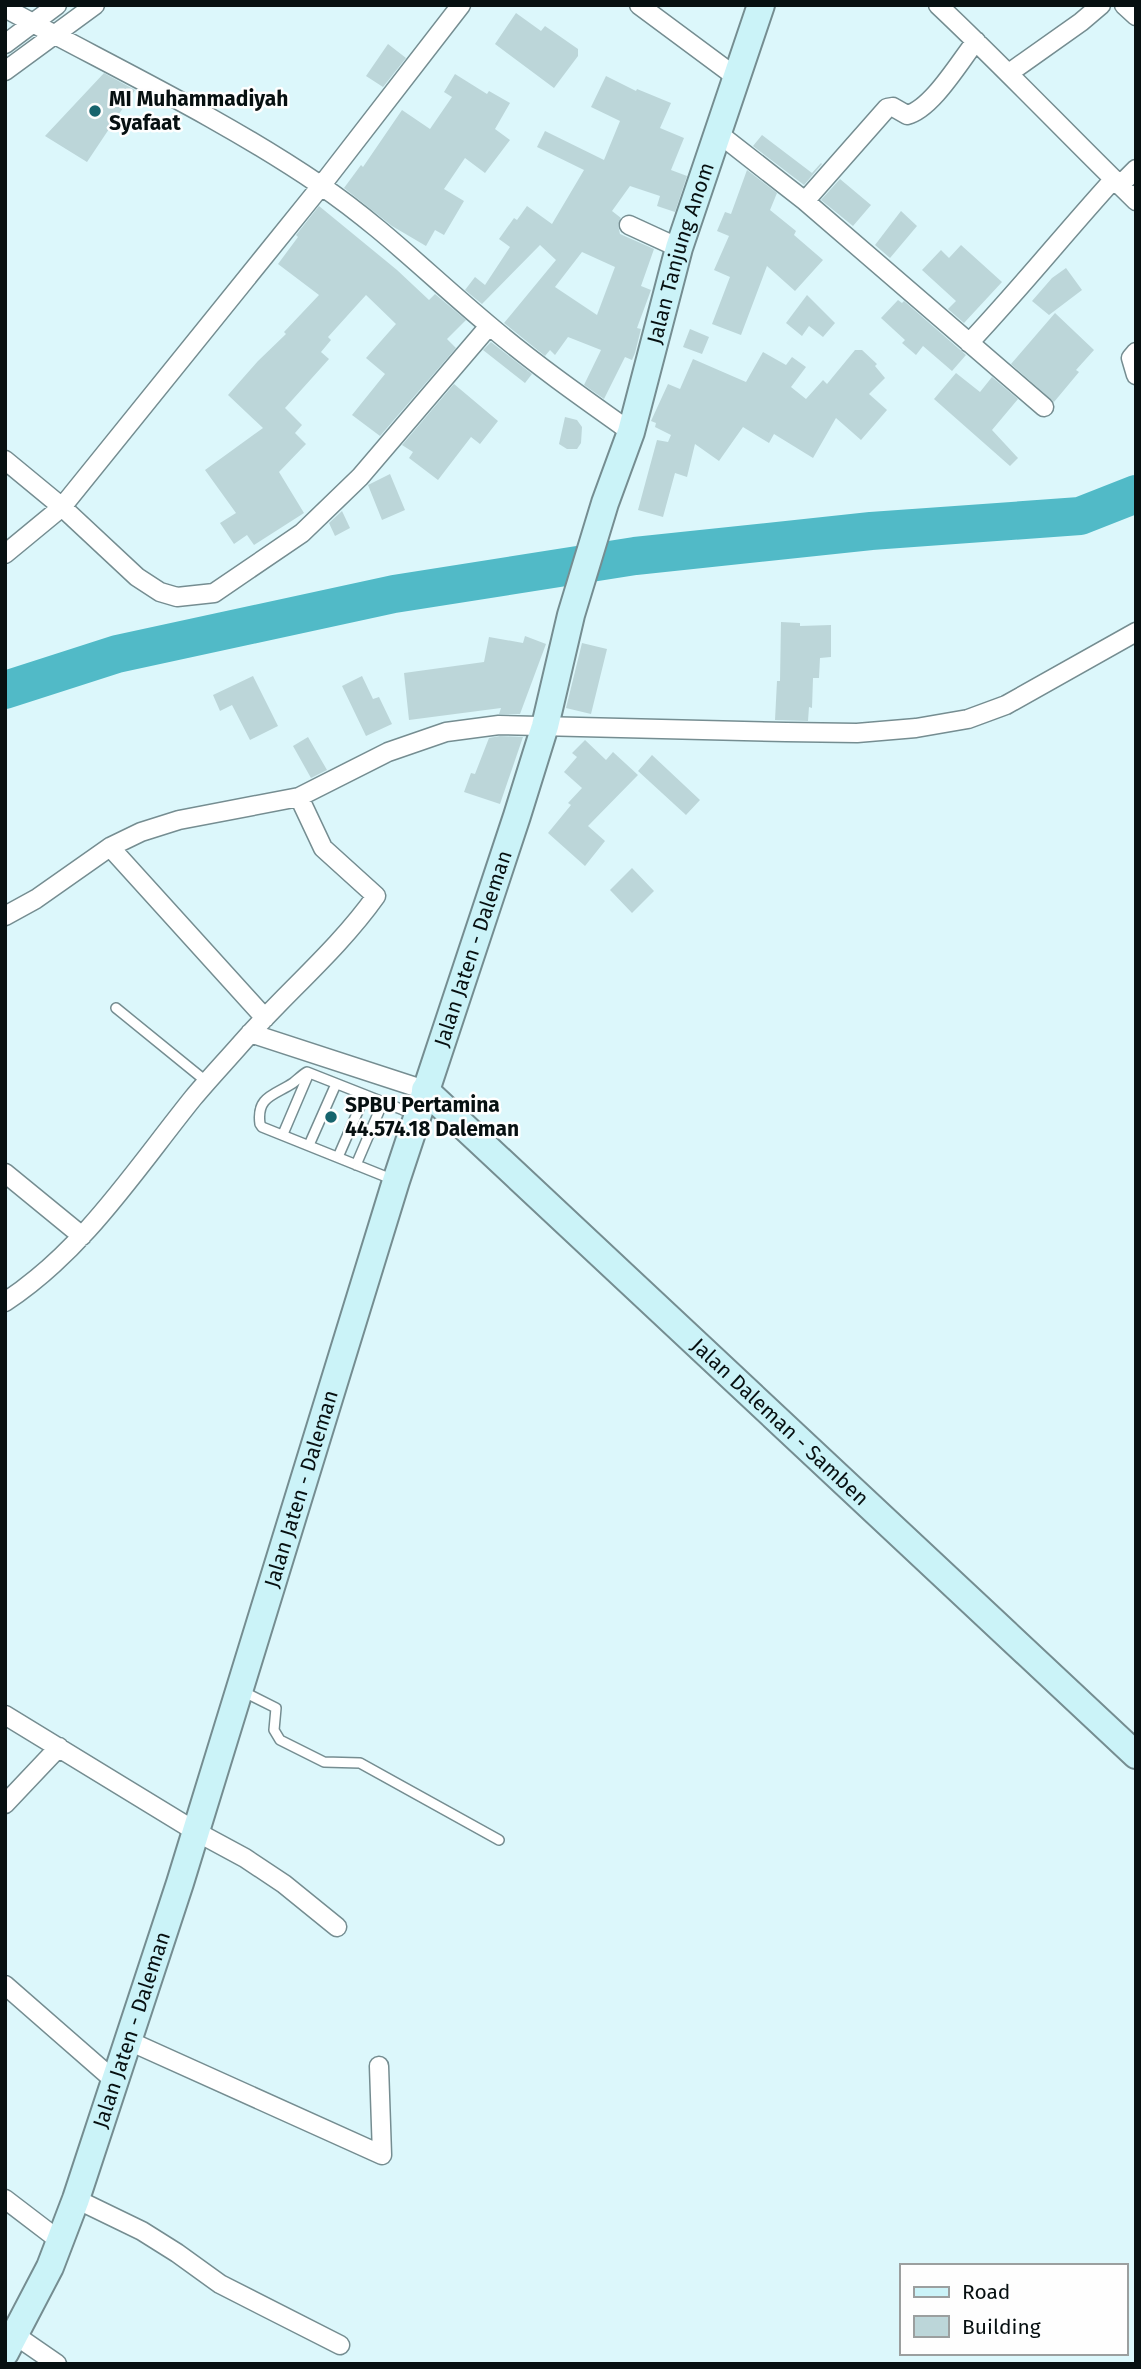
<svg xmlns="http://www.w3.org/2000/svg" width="1141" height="2369" viewBox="0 0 1141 2369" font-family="'Fira Sans',sans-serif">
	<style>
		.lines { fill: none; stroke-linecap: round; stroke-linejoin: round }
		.river { stroke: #51bac7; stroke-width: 38 }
		.building { fill: #bcd6d9; fill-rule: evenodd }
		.service-casing { stroke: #758d91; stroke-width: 12 }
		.minor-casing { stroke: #758d91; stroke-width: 21 }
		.secondary-casing { stroke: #758d91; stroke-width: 30 }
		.service { stroke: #fff; stroke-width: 9 }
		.minor { stroke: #fff; stroke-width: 18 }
		.secondary { stroke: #cbf3f8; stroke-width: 26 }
		.poi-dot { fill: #17646d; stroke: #fefefe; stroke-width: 2.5 }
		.labels { text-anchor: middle; stroke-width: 5; stroke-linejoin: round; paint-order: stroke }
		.poi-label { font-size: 21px; font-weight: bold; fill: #071011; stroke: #fefefe; text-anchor: start }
		.street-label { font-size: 21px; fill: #071011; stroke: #fefefe }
	</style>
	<rect width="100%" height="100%" fill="#dcf7fb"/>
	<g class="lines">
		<!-- river -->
		<path class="river" d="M 5,690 L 117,654 L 394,594 L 635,556 L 871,531 L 1080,516 L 1136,494"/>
	</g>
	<!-- building -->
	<path class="building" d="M 516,13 L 541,31 L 545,26 L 578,49 L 578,56 L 554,88 L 495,44 Z
		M 388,44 L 406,58 L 383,87 L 366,76 Z
		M 104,73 L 135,90 L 87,162 L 45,136 Z
		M 455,74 L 487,94 L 489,91 L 510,103 L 495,129 L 510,140 L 485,173 L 465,158 L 444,189 L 464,201 L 444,235 L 435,230 L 426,246 L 392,226 L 344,188 L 361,165 L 363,167 L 402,110 L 430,129 L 452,97 L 444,92 Z
		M 606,76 L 636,91 L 637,89 L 671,103 L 660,128 L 684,138 L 671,170 L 687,176 L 675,212 L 657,206 L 660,196 L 630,186 L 612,211 L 621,218 L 618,225 L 620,234 L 654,249 L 641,286 L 651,290 L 637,328 L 641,329 L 635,353 L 632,360 L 625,357 L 604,399 L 584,385 L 601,350 L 568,337 L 555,355 L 550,350 L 545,356 L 504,323 L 556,260 L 540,245 L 482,304 L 465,290 L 475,277 L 485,285 L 510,247 L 499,239 L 514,218 L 517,220 L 527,206 L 552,224 L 584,170 L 537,147 L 545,131 L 604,160 L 620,121 L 591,107 ZM 582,252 L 615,267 L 597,315 L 555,287 Z
		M 762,135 L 812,173 L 821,163 L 822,164 L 804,185 L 753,146 Z
		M 747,170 L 777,193 L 770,210 L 796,231 L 794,235 L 823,260 L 795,291 L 767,266 L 741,335 L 712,324 L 730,277 L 714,270 L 729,236 L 717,231 L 725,212 L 731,214 Z
		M 840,179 L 871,205 L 853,226 L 821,200 Z
		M 319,206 L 397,270 L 429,300 L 435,294 L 466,320 L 447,339 L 456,348 L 380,436 L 352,415 L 385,374 L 366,358 L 396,324 L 366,295 L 328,337 L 331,340 L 321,352 L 329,359 L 285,408 L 302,425 L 295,433 L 306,444 L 279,472 L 304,513 L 254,545 L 247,535 L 234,544 L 220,523 L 236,513 L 205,470 L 263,428 L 228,395 L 258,361 L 286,334 L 284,332 L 319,295 L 278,264 L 298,237 L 296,235 Z
		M 901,211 L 917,226 L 890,258 L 875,245 Z
		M 961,245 L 1002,282 L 964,323 L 948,309 L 956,301 L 922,270 L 941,250 L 949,258 Z
		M 1066,268 L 1082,290 L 1049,315 L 1032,301 L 1052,278 Z
		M 807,295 L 835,323 L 823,337 L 809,326 L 802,336 L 786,323 Z
		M 898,300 L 902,303 L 904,301 L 966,355 L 952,371 L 923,346 L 916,355 L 902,343 L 905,340 L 881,318 Z
		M 1055,313 L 1094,350 L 1076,370 L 1079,372 L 1054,402 L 1011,364 Z
		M 690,329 L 709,337 L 702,354 L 683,347 Z
		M 491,342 L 532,374 L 525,383 L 483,350 Z
		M 855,350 L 862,350 L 877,364 L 875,366 L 885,378 L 869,394 L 887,410 L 861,440 L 836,418 L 813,458 L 774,434 L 769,443 L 743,427 L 719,461 L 695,444 L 687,477 L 675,473 L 663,517 L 638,510 L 657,440 L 668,442 L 671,435 L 655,427 L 656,423 L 651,421 L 668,384 L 680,389 L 693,359 L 746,382 L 763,352 L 786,365 L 792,357 L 806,367 L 791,387 L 806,399 L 823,380 L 827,384 Z
		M 956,373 L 980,392 L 992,377 L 1018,399 L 992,430 L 1018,458 L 1010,466 L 934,399 Z
		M 454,384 L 498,421 L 480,444 L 471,437 L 438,480 L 409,458 L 413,452 L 402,445 Z
		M 565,417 L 577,420 L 582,427 L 581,443 L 577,449 L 567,449 L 559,444 Z
		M 390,474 L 405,510 L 382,520 L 368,485 Z
		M 342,511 L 350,528 L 335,536 L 329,523 Z
		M 781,622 L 800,623 L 800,626 L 831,625 L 831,657 L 820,658 L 819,678 L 813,678 L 812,708 L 809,707 L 808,721 L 775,720 L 777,681 L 780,681 Z
		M 525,636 L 546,644 L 520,714 L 499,714 L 501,708 L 409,720 L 404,673 L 484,662 L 489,637 L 523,643 Z
		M 582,643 L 607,649 L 591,714 L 566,708 Z
		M 253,676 L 278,726 L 250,740 L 232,705 L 220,711 L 213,695 Z
		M 362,676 L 373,699 L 379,697 L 392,724 L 366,736 L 342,686 Z
		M 500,736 L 523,737 L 500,804 L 464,792 L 471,773 L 475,774 L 489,738 Z
		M 308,737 L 327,770 L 311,778 L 293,746 Z
		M 585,740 L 606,760 L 613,752 L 638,775 L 588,826 L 605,841 L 585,866 L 548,833 L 571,805 L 568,803 L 582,788 L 564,772 L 577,757 L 572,753 Z
		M 652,755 L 700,800 L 686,815 L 638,771 Z
		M 632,868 L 654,891 L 632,913 L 610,890 Z"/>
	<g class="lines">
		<defs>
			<path id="service" d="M 116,1008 L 207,1082
				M 283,1134 L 309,1073
				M 309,1145 L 336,1084
				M 338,1157 L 365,1095
				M 356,1165 L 383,1102
				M 394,1180 L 262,1127 L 260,1124 C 256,1096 275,1095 293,1083 C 298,1079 302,1075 307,1072 L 416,1115
				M 242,1691 L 276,1708 L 274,1730 L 280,1740 L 324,1762 L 360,1763 L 499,1840"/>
			<path id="minor" d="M 639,5 L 736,77
				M 938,5 C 1006,69 1069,136 1136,201
				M 1124,5 L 1136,16
				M 5,8 C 111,66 220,117 320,185 C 382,227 433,279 491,327 C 536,365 583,398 631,432
				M 5,44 L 57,5
				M 5,71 L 95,5
				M 1009,73 L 1081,22 L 1101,5
				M 718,133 L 805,201 L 1044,407
				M 1120,185 L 1136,169
				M 805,201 L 887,108 L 893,107 L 907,115 C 932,109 960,61 976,41
				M 629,225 L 679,248
				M 969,343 C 1019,290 1064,234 1113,180
				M 1136,352 L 1131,358 L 1136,375
				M 5,460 L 62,507 L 137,577 L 160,592 L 177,597 L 214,593 L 302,533 L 360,477 L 489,326
				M 5,554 L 62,507 L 321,186 L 461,5
				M 110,847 L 265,1018
				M 5,916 L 36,899 L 110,847 L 141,832 L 179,820 L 299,797 L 388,752 L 446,732 L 499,725 L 786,732 L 857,733 L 916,728 L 968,719 L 1006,705 L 1136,632
				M 250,1033 L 425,1090
				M 5,1173 L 82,1236
				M 5,1302 C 84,1250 135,1170 193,1098 C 208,1080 224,1063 239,1046 C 283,995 337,951 376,896 L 323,848 L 299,797
				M 5,1715 L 195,1831 L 245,1858 L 284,1884 L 337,1927
				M 5,1804 L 59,1747
				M 5,1985 L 116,2082
				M 129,2041 L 382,2155 L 379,2066
				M 5,2199 L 60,2241
				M 76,2199 L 142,2231 L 177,2253 L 220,2284 L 340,2345
				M 15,2335 L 57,2364"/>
			<g id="secondary">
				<path id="s1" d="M 425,1090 L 1136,1755"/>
				<path id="s2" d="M 5,2353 L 50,2267 L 76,2199 L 180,1883 L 396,1181 L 517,816 L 545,726 L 571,615 L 605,503 L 631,432 L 679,248 L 761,5"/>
			</g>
		</defs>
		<!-- service casing -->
		<use href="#service" class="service-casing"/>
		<!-- minor casing -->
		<use href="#minor" class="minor-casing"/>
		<!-- secondary casing -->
		<use href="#secondary" class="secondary-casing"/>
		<!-- service -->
		<use href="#service" class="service"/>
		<!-- minor -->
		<use href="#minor" class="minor"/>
		<!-- secondary -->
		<use href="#secondary" class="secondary"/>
	</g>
	<!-- markers -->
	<g class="poi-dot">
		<circle cx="95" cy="111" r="7"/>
		<circle cx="331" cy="1117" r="7"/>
	</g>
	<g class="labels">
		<!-- poi labels -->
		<g class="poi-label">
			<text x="109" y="106">MI Muhammadiyah<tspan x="109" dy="24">Syafaat</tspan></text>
			<text x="345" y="1112">SPBU Pertamina<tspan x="345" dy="24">44.574.18 Daleman</tspan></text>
		</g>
		<!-- street labels -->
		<g class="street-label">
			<text dy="7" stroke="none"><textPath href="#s2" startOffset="2208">Jalan Tanjung Anom</textPath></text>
			<text dy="7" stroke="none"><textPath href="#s2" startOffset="1482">Jalan Jaten - Daleman</textPath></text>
			<text dy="7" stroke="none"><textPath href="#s1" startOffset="486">Jalan Daleman - Samben</textPath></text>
			<text dy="7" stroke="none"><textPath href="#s2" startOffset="915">Jalan Jaten - Daleman</textPath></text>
			<text dy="7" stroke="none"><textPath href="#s2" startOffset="348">Jalan Jaten - Daleman</textPath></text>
		</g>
	</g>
	<!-- border -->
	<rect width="1141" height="2369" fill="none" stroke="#071011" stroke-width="14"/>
	<!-- legend -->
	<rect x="900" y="2264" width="228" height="91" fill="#fefefe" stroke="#9b9f9f" stroke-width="2"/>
	<rect x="914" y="2287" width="35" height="10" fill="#cbf3f8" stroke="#9b9f9f" stroke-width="2"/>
	<text x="962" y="2299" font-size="21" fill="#071011">Road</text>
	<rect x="914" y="2316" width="35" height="21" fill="#bcd6d9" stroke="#9b9f9f" stroke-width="2"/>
	<text x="962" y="2334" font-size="21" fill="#071011">Building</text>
</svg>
